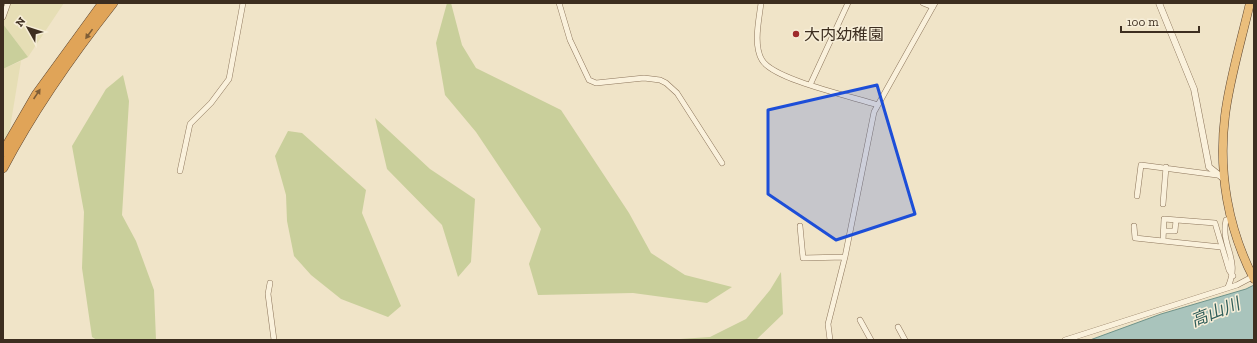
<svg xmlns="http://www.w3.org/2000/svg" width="1257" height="343" viewBox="0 0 1257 343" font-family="'Zilla Slab','Noto Sans JP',serif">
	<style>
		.farmland { fill: #e6deb5 }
		.green { fill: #c9cf9b }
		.water { fill: #a9c4bc; stroke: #6f938a }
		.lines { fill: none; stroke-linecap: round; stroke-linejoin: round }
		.minor-casing { stroke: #8d765c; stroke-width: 6 }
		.tertiary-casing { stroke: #8d765c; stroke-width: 7 }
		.trunk-casing { stroke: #5b4430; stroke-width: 9 }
		.motorway-casing { stroke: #5b4430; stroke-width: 10 }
		.minor { stroke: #faf1dc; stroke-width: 5 }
		.tertiary { stroke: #faf1dc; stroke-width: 6 }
		.trunk { stroke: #eabe7c; stroke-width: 8 }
		.motorway { stroke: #e0a458; stroke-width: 9 }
		.oneway { fill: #7e5d36 }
		.marked { fill: #1d4ed8; fill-opacity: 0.2; stroke: #1d4ed8; stroke-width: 3; stroke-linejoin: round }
		.poi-dot { fill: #9e2a2b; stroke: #f7eed8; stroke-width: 1.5 }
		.labels { text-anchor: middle; stroke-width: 3; stroke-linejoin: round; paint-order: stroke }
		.poi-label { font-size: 16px; fill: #3d2e20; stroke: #f7eed8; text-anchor: start }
		.water-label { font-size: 17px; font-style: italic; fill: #2f5d5a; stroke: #f7eed8 }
	</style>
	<rect width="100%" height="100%" fill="#f0e4c8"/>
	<!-- farmland -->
	<path class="farmland" d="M 3,3 L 64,3 L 28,57 L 3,24 Z
		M 21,61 L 3,171 L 3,69 Z"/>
	<!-- green -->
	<path class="green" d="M 447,3 L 451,3 L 462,45 L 476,68 L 561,110 L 629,213 L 651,253 L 685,275 L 732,287 L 707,303 L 633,293 L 538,295 L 529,264 L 541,229 L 476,132 L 445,95 L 436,43 Z
		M 3,24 L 28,57 L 3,69 Z
		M 123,75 L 129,101 L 122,215 L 136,241 L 154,290 L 156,340 L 97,340 L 92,337 L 82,268 L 84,212 L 72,146 L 106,89 Z
		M 375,118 L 430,169 L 475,199 L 471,262 L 458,277 L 442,225 L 387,169 Z
		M 288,131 L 302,133 L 366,190 L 362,213 L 401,306 L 388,317 L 341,299 L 311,275 L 294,256 L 287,221 L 286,195 L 275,156 Z
		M 781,272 L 783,314 L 756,340 L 589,340 L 586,339 L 665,340 L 710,337 L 746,319 L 770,290 Z"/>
	<!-- water -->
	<path class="water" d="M 1254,285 L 1254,340 L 1090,340 L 1161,314 L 1246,289 Z"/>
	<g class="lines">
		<defs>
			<path id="minor" d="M 559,3 L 570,40 L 589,80 L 596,83 L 644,78 L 660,80 L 666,83 L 677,93 L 722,163
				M 761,3 C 759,20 753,45 762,60 C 774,80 854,97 878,105
				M 923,3 L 933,7
				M 3,17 L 8,3
				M 810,85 L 848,3
				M 180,171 L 190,124 L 211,103 L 229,79 L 243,3
				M 1137,196 L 1141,165 L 1217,175
				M 1163,204 L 1166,167
				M 800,226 L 803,258 L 845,257
				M 1134,226 L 1135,238 L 1163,241
				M 1164,231 L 1175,231 L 1176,220
				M 1221,247 L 1163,241 L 1164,219 L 1215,223 L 1229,270 L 1233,276
				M 270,283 L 268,294 L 274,340
				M 1228,287 C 1241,259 1220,246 1226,220 L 1231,219
				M 860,320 L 871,340
				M 898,327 L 905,340
				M 830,340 L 828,324 L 845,257 L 874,112 L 935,3
				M 1065,340 L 1237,285 L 1254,276"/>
			<path id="tertiary" d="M 1159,3 L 1194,89 L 1209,167 L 1224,179"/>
			<path id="trunk" d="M 1250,3 C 1242,38 1229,81 1225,116 C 1218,172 1228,229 1254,279"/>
			<path id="motorway" d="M 3,152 L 36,95 L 103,3
				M 3,168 C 34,109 72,55 113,3"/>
		</defs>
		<!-- minor casing -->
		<use href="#minor" class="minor-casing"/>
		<!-- tertiary casing -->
		<use href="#tertiary" class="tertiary-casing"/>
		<!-- trunk casing -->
		<use href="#trunk" class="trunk-casing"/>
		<!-- motorway casing -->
		<use href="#motorway" class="motorway-casing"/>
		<!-- minor -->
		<use href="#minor" class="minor"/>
		<!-- tertiary -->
		<use href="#tertiary" class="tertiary"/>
		<!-- trunk -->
		<use href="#trunk" class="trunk"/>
		<!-- motorway -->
		<use href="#motorway" class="motorway"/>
	</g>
	<!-- one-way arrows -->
	<defs><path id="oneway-solid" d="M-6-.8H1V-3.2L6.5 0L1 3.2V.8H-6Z"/></defs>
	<g class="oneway">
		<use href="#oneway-solid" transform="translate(89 34) rotate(126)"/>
		<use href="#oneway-solid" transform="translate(37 94) rotate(-56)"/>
	</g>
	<!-- marked area -->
	<path class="marked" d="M 877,85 L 915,214 L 836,240 L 768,194 L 768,110 Z"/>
	<!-- markers -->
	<circle class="poi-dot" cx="796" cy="34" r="4"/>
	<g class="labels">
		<!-- poi labels -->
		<g class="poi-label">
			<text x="804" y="40">大内幼稚園</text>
		</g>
		<!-- water labels -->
		<g class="water-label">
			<text transform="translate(1215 312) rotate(-22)" y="6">高山川</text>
		</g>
	</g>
	<!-- border -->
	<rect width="1257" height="343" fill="none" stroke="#3d2e20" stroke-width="8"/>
	<!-- north arrow -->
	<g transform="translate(28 28) rotate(309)" stroke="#f7eed8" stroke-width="3" paint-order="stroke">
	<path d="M0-3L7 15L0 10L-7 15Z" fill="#3d2e20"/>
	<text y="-6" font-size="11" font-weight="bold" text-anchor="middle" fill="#3d2e20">N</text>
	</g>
	<!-- scale -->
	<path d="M1121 26v6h78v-6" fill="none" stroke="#3d2e20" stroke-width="2"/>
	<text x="1127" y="26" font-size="12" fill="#3d2e20" stroke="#f7eed8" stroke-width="3" paint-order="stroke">100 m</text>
</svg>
